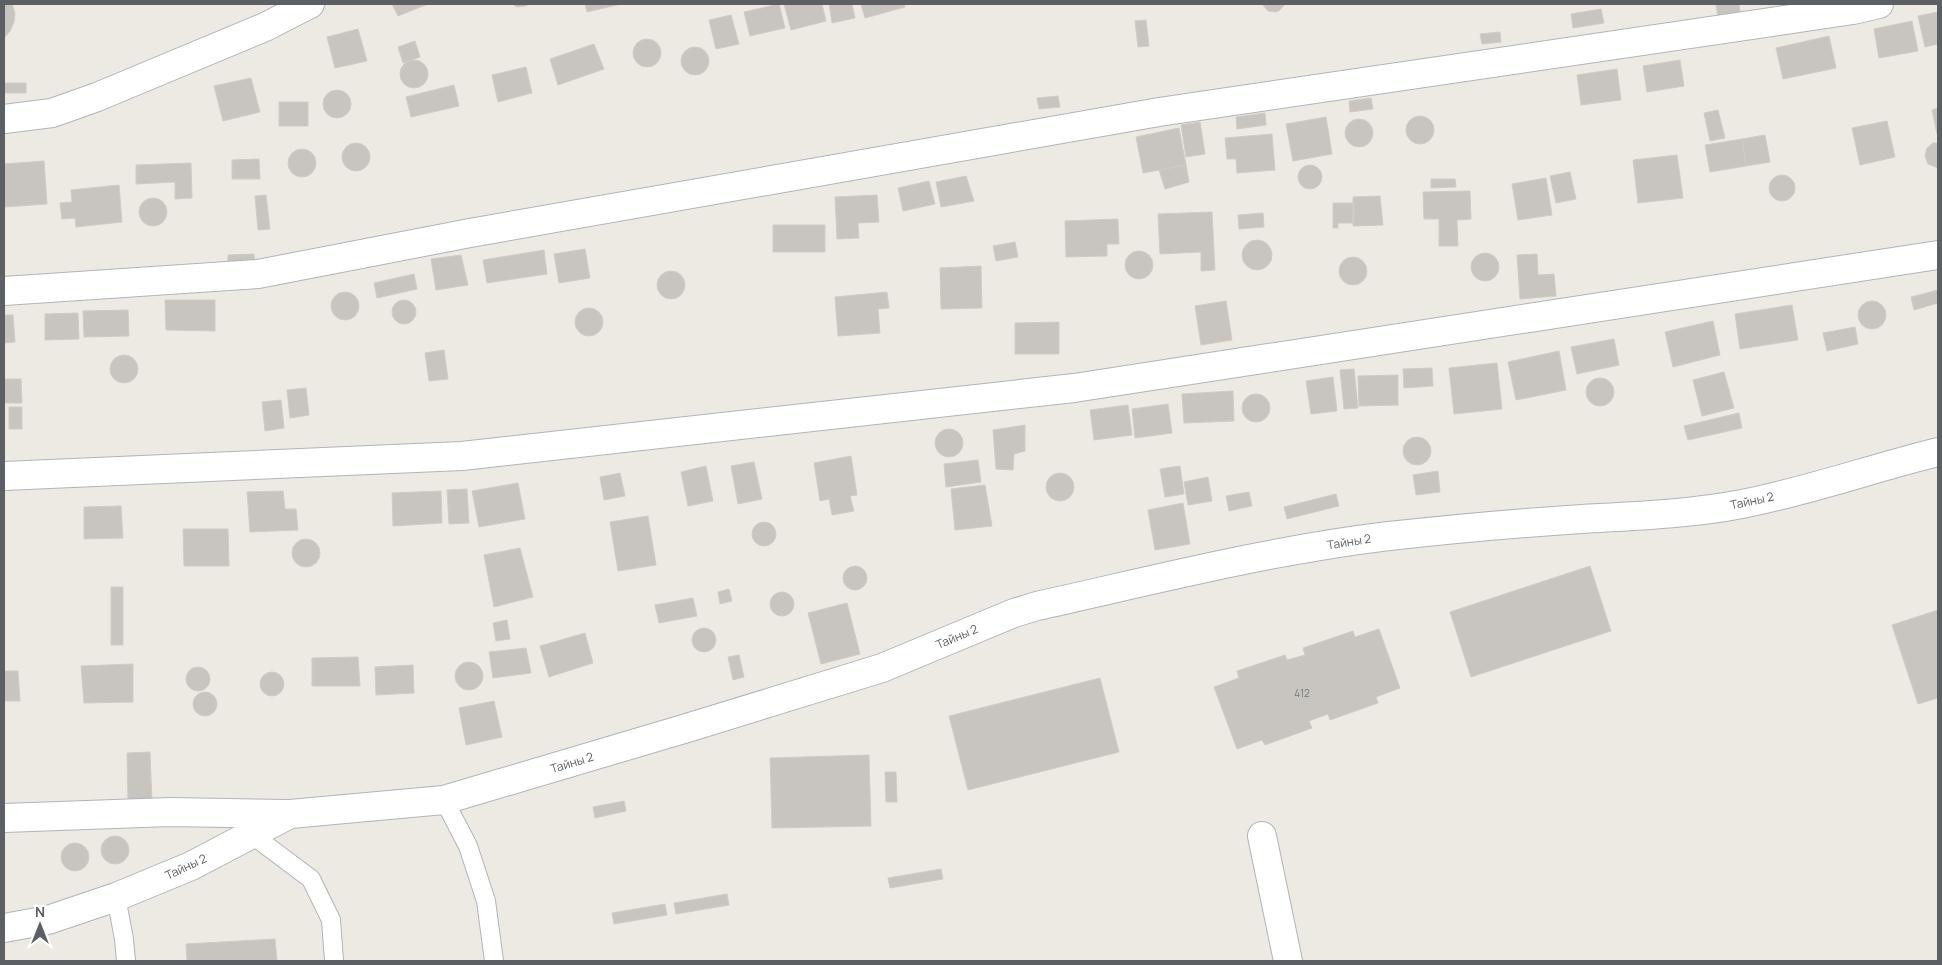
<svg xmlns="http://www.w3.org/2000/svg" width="1942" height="965" viewBox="0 0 1942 965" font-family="Manrope,sans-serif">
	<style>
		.building { fill: #c8c5c0; stroke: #d1ccc3 }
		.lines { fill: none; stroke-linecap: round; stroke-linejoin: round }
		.lane-casing { stroke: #b1b4b8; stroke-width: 20 }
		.street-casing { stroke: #b1b4b8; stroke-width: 30 }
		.lane { stroke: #fff; stroke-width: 18 }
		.street { stroke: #fff; stroke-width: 28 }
		.labels { text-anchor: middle; stroke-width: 5; stroke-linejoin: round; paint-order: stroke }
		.number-label { font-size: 10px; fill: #77787a }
		.street-label { font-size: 12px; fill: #5c5f63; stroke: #fff }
	</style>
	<rect width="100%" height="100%" fill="#edeae4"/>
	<!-- building -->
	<path class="building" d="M 4,4 L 12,4 L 15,13 L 14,22 L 10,31 L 4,38 Z
		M 392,4 L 428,4 L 398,16 Z
		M 512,4 L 529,4 L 525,6 L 517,7 Z
		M 585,4 L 621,4 L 587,12 Z
		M 779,4 L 785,28 L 750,36 L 744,12 Z
		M 784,4 L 822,4 L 826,21 L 791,30 Z
		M 829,4 L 852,4 L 855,18 L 832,23 Z
		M 861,4 L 904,4 L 905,7 L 865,18 Z
		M 1262,4 L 1285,4 L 1280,10 L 1276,12 L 1268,11 Z
		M 1722,4 L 1739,4 L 1741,20 L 1719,23 L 1716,5 Z
		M 1601,9 L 1604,23 L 1573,28 L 1571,14 Z
		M 1938,12 L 1938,44 L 1925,47 L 1918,16 Z
		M 731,15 L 739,44 L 716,49 L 709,20 Z
		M 1146,20 L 1149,46 L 1138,47 L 1135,21 Z
		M 1912,21 L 1918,51 L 1879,58 L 1874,29 Z
		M 358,29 L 367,61 L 335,68 L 327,37 Z
		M 1500,32 L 1501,42 L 1482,44 L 1480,34 Z
		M 1829,36 L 1836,68 L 1783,79 L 1776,48 Z
		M633 53a14 14 0 1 1 28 0a14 14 0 1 1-28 0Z
		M 415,41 L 420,57 L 403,63 L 398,47 Z
		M 594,44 L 604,69 L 558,85 L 550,59 Z
		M681 61a14 14 0 1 1 28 0a14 14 0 1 1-28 0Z
		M 1680,60 L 1684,86 L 1647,92 L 1643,66 Z
		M400 74a14 14 0 1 1 28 0a14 14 0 1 1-28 0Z
		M 526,67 L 532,93 L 498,102 L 492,75 Z
		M 1617,69 L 1621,100 L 1581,105 L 1577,75 Z
		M 251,78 L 260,112 L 223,121 L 214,86 Z
		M 4,83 L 26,83 L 26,93 L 4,93 Z
		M 454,85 L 459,106 L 411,117 L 406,97 Z
		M323 104a14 14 0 1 1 28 0a14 14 0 1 1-28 0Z
		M 1058,96 L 1060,107 L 1039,109 L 1037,98 Z
		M 1371,98 L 1373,109 L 1350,112 L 1349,101 Z
		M 279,102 L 308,102 L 308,126 L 279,126 Z
		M 1938,108 L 1938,134 L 1937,134 L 1932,110 Z
		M 1718,110 L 1725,138 L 1710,141 L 1704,113 Z
		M 1265,113 L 1266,125 L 1237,129 L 1236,117 Z
		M1406 130a14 14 0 1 1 28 0a14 14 0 1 1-28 0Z
		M 1326,117 L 1332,154 L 1293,161 L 1286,124 Z
		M1345 133a14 14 0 1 1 28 0a14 14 0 1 1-28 0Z
		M 1887,121 L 1895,157 L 1860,165 L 1852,128 Z
		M 1200,122 L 1205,154 L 1186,157 L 1181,125 Z
		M 1179,128 L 1186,165 L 1143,173 L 1136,137 Z
		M 1272,134 L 1275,170 L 1237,173 L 1236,159 L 1227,159 L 1225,138 Z
		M 1765,135 L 1770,162 L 1746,166 L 1742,139 Z
		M 1742,139 L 1746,166 L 1710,172 L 1705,145 Z
		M342 157a14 14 0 1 1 28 0a14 14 0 1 1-28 0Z
		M 1933,143 L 1938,143 L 1938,168 L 1928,164 L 1925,156 L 1927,148 Z
		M288 163a14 14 0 1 1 28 0a14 14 0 1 1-28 0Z
		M 1677,155 L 1683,198 L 1638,203 L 1633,160 Z
		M 259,159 L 260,179 L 232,179 L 232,160 Z
		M 44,161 L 47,204 L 4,207 L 4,164 Z
		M 191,163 L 192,198 L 175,199 L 175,182 L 136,184 L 136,165 Z
		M1298 177a12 12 0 1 1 24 0a12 12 0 1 1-24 0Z
		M 1186,165 L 1189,182 L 1165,189 L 1159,170 Z
		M 1570,172 L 1576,199 L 1556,203 L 1550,176 Z
		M1769 188a13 13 0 1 1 26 0a13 13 0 1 1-26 0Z
		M 966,176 L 974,201 L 941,207 L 936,182 Z
		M 1546,178 L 1552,215 L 1518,220 L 1512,184 Z
		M 1431,179 L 1455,179 L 1456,187 L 1431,188 Z
		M 929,181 L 935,204 L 903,211 L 898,188 Z
		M 119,185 L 122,222 L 76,227 L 75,218 L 62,219 L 60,203 L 72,202 L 71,190 Z
		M 1470,191 L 1471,219 L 1457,220 L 1458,246 L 1439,246 L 1439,219 L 1424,219 L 1423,192 Z
		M 266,195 L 270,229 L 258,230 L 255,196 Z
		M 877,195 L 879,222 L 858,223 L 859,238 L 837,239 L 835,197 Z
		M 1380,196 L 1383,225 L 1353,226 L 1353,197 Z
		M139 212a14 14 0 1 1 28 0a14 14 0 1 1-28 0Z
		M 1333,203 L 1354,203 L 1354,223 L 1338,223 L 1338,228 L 1333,228 Z
		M 1212,212 L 1215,270 L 1201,271 L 1201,252 L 1160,254 L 1158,214 Z
		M 1263,213 L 1264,227 L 1239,229 L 1238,215 Z
		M 1118,219 L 1119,244 L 1107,244 L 1107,256 L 1066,257 L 1065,221 Z
		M 773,225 L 825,225 L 825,252 L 773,252 Z
		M1242 255a15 15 0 1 1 30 0a15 15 0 1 1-30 0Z
		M 1015,242 L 1018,257 L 996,261 L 993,246 Z
		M 585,249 L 590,278 L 559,283 L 554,254 Z
		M 544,250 L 547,274 L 487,283 L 483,260 Z
		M1125 265a14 14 0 1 1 28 0a14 14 0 1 1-28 0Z
		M1471 267a14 14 0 1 1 28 0a14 14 0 1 1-28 0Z
		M 254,254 L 255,264 L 228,266 L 228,255 Z
		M 1537,254 L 1538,275 L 1554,274 L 1556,296 L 1520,299 L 1517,255 Z
		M 461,255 L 468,285 L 436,290 L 431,259 Z
		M1339 271a14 14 0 1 1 28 0a14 14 0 1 1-28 0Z
		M 981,266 L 982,308 L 941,309 L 940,268 Z
		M657 285a14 14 0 1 1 28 0a14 14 0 1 1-28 0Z
		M 414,274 L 417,289 L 377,298 L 374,283 Z
		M 1938,290 L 1938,303 L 1914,310 L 1911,297 Z
		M331 306a14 14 0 1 1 28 0a14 14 0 1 1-28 0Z
		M 887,292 L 889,308 L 878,309 L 880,333 L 838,336 L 835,297 Z
		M392 312a12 12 0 1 1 24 0a12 12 0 1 1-24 0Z
		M 165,300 L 215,300 L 215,331 L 166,330 Z
		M1858 315a14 14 0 1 1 28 0a14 14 0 1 1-28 0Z
		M 1226,301 L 1232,340 L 1201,345 L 1195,306 Z
		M 1792,305 L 1798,340 L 1740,349 L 1735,314 Z
		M575 322a14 14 0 1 1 28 0a14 14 0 1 1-28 0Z
		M 128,310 L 129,336 L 84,337 L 83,311 Z
		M 78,313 L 79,339 L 45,340 L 45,314 Z
		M 4,315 L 13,315 L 15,342 L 4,343 Z
		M 1713,321 L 1720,355 L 1673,367 L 1665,332 Z
		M 1059,322 L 1059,354 L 1015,354 L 1015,323 Z
		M 1855,327 L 1858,344 L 1827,351 L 1823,333 Z
		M 1614,339 L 1619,365 L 1577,374 L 1571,347 Z
		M 444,350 L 448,379 L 429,381 L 425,353 Z
		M 1559,351 L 1566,390 L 1516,400 L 1508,362 Z
		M110 369a14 14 0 1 1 28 0a14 14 0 1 1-28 0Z
		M 1497,363 L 1502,409 L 1454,414 L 1449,368 Z
		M 1432,368 L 1433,386 L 1404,388 L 1403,369 Z
		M 1354,369 L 1358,408 L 1344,409 L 1340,370 Z
		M 1724,372 L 1734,408 L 1702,416 L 1693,380 Z
		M 1398,375 L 1398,405 L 1359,406 L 1358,376 Z
		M 1333,377 L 1337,411 L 1311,414 L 1306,381 Z
		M1586 392a14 14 0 1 1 28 0a14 14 0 1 1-28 0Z
		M 4,379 L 21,379 L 22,403 L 4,403 Z
		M 306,388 L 309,415 L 290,418 L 287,390 Z
		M 1233,391 L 1234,421 L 1184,423 L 1182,394 Z
		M1242 408a14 14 0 1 1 28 0a14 14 0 1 1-28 0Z
		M 281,400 L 284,428 L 265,431 L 262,402 Z
		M 1168,404 L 1172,433 L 1135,438 L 1132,409 Z
		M 1128,405 L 1132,435 L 1094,440 L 1090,410 Z
		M 9,407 L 22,407 L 22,429 L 9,429 Z
		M 1739,413 L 1742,428 L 1688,440 L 1684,426 Z
		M 1025,425 L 1025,451 L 1014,454 L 1013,470 L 996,469 L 993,430 Z
		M935 443a14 14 0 1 1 28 0a14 14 0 1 1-28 0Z
		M1403 451a14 14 0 1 1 28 0a14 14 0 1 1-28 0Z
		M 851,456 L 857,495 L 850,496 L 854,511 L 832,515 L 829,499 L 820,501 L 814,463 Z
		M 978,460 L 981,482 L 946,487 L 944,464 Z
		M 754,462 L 762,499 L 738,504 L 731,466 Z
		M 706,466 L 713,501 L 688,506 L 681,472 Z
		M 1180,466 L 1184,494 L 1165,497 L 1160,469 Z
		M 1438,471 L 1440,492 L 1416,495 L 1413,475 Z
		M1046 487a14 14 0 1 1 28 0a14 14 0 1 1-28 0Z
		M 620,473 L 625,496 L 604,500 L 600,477 Z
		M 1208,477 L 1212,501 L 1188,505 L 1184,482 Z
		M 518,483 L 525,519 L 479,527 L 472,491 Z
		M 985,485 L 992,526 L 955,530 L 951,489 Z
		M 467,489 L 469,523 L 449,524 L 447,490 Z
		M 283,491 L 285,509 L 296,509 L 298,530 L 250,532 L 247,492 Z
		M 441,491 L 442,523 L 393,526 L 392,493 Z
		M 1249,492 L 1252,506 L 1229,511 L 1226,496 Z
		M 1336,494 L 1339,506 L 1287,519 L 1284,507 Z
		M 1183,503 L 1190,544 L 1155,550 L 1148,510 Z
		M 121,506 L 123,538 L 84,539 L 84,507 Z
		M 648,516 L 656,565 L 618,571 L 610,522 Z
		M752 534a12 12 0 1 1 24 0a12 12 0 1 1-24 0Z
		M 183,529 L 228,529 L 229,566 L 184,566 Z
		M292 553a14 14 0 1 1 28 0a14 14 0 1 1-28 0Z
		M 520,548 L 533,597 L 494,607 L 484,555 Z
		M843 578a12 12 0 1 1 24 0a12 12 0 1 1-24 0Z
		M 1590,566 L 1611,631 L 1471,677 L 1450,612 Z
		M 111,587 L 123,587 L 123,645 L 111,645 Z
		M 729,589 L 732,601 L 720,604 L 718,592 Z
		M770 604a12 12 0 1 1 24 0a12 12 0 1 1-24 0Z
		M 693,598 L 697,616 L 659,623 L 655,605 Z
		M 847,603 L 860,654 L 821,664 L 808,613 Z
		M 1938,610 L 1938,698 L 1918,704 L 1892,625 Z
		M 507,620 L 510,639 L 496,641 L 493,623 Z
		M692 640a12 12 0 1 1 24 0a12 12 0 1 1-24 0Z
		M 1379,629 L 1400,688 L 1376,697 L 1378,703 L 1330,720 L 1328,714 L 1309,721 L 1312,728 L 1265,745 L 1262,740 L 1237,749 L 1214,687 L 1239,678 L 1237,671 L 1285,655 L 1287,660 L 1305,655 L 1303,648 L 1353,631 L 1355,637 Z
		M 585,633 L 593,663 L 549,677 L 540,646 Z
		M 526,648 L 531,673 L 493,678 L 489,652 Z
		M 739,655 L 744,677 L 733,680 L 728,657 Z
		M 358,657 L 360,686 L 312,686 L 312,658 Z
		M455 676a14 14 0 1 1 28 0a14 14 0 1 1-28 0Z
		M 133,664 L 133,702 L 84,703 L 81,666 Z
		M 413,665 L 414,693 L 376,695 L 375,667 Z
		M186 679a12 12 0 1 1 24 0a12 12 0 1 1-24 0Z
		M 4,671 L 18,671 L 20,701 L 4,701 Z
		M260 684a12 12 0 1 1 24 0a12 12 0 1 1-24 0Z
		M 1100,678 L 1119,752 L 968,790 L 949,716 Z
		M193 704a12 12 0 1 1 24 0a12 12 0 1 1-24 0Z
		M 494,701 L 502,737 L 466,745 L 459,708 Z
		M 150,752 L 152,802 L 128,802 L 127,753 Z
		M 869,755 L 871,826 L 772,828 L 770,758 Z
		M 885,772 L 896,772 L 897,802 L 886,802 Z
		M 624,801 L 626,811 L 595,818 L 593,807 Z
		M101 850a14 14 0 1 1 28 0a14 14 0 1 1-28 0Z
		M61 857a14 14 0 1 1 28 0a14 14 0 1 1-28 0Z
		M 941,869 L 943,879 L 890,888 L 888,878 Z
		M 727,894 L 729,905 L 676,914 L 674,903 Z
		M 665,904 L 667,915 L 614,924 L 612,913 Z
		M 275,939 L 277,961 L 187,961 L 186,944 Z"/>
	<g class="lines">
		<defs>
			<path id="lane" d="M 444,800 L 468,846 L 486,901 L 494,961
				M 251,834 L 311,879 L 331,920 L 334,961
				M 116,897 L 124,939 L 126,961"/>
			<path id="street" d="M 4,119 L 52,113 L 97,97 L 265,27 L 310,4
				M 4,291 L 258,274 L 470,233 L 1159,112 L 1853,10 L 1879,4
				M 4,476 L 462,456 L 1074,388 L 1938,255
				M 4,818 L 170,812 L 287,814
				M 1262,836 L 1288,961
				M 4,928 L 48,920 L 116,897 L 191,866 L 290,814 L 444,800 L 687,728 L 882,668 L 1014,613 L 1037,606 C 1154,580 1271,550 1389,536 C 1453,529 1518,523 1582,519 C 1636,516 1690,514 1742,504 C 1809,491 1873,468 1938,452"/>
		</defs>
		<!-- lane casing -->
		<use href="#lane" class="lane-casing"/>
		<!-- street casing -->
		<use href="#street" class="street-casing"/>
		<!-- lane -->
		<use href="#lane" class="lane"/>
		<!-- street -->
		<use href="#street" class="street"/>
	</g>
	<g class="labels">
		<!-- number labels -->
		<g class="number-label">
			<text x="1302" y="697">412</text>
		</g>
		<!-- street labels -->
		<g class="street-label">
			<text transform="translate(1752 501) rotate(-12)" y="4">Тайны 2</text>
			<text transform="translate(1349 542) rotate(-9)" y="4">Тайны 2</text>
			<text transform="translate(957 637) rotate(-23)" y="4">Тайны 2</text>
			<text transform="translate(572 763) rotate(-17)" y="4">Тайны 2</text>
			<text transform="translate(186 867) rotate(-25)" y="4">Тайны 2</text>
		</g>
	</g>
	<!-- border -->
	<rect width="1942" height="965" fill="none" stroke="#5c5f63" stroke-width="10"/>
	<!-- north arrow -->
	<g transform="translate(40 925)" stroke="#ffffff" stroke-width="4" paint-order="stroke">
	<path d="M0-4L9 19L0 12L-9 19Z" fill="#5c5f63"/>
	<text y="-8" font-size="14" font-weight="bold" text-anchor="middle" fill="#5c5f63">N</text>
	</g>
</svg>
